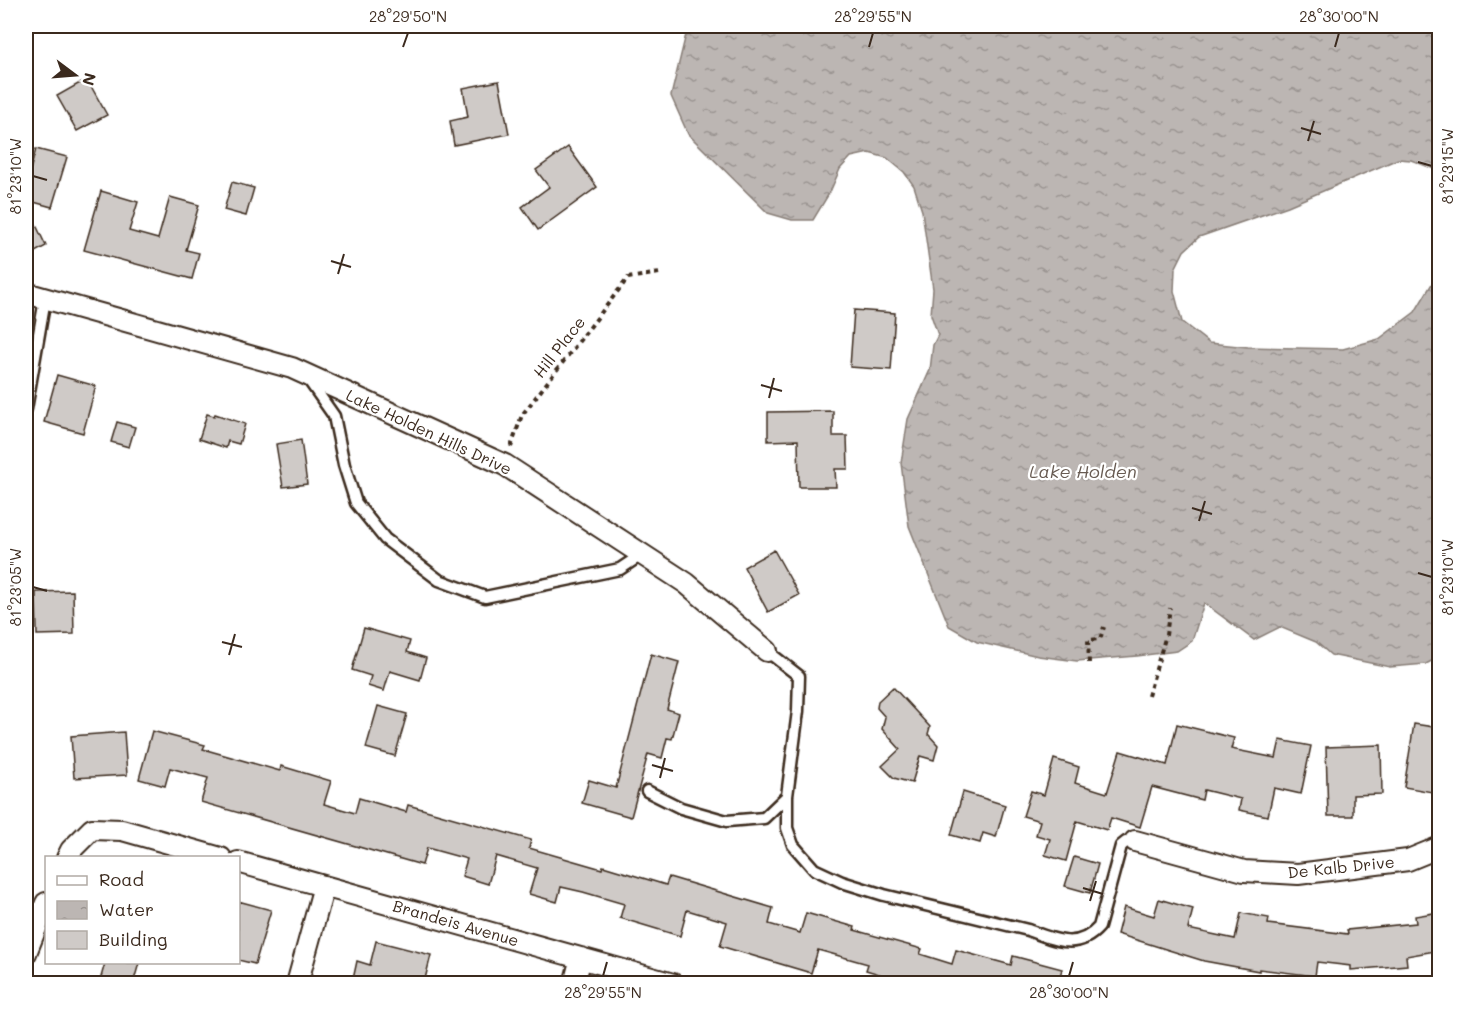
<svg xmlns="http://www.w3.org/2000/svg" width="1465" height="1009" viewBox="0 0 1465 1009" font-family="Mali,sans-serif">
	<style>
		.water { fill: url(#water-ripples); stroke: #887e77; stroke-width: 1.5 }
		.building { fill: #cfcac7; stroke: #3b2a1e; stroke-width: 1.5 }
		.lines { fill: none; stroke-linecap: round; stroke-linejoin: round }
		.lane-casing { stroke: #3b2a1e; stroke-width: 15 }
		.street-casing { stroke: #3b2a1e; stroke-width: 24 }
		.path { stroke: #3b2a1e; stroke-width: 4; stroke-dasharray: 4.5 4.5; stroke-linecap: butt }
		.lane { stroke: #fff; stroke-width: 10 }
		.street { stroke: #fff; stroke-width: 20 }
		.ticks { fill: none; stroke: #3b2a1e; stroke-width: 2 }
		.labels { text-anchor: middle; stroke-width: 4.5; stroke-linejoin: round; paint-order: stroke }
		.street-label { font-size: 16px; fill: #3b2a1e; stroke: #fff }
		.water-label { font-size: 18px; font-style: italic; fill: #685b52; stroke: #fff }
		.neatline { fill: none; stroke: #3b2a1e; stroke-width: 2 }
		.ticks-label { font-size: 15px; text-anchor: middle; fill: #3b2a1e }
	</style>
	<defs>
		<pattern id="water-ripples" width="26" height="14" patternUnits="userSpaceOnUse" patternTransform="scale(1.5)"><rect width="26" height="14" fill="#bcb6b3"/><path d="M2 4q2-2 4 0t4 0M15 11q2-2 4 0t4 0" fill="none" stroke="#9a9491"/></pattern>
	</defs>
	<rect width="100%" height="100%" fill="#fff"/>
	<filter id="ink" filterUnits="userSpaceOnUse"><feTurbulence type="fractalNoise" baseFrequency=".0167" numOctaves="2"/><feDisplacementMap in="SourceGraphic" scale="12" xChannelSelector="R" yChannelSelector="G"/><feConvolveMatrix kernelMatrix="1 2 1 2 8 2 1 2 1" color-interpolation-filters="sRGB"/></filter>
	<g filter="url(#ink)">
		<!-- water -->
		<path class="water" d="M 688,26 L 1439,26 L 1439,171 L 1411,160 L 1398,159 L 1288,206 L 1199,237 L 1184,251 L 1175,269 L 1174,291 L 1182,322 L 1209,343 L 1248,347 L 1343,349 L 1379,339 L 1415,312 L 1436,277 L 1439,267 L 1439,657 L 1426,664 L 1390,667 L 1331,655 L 1316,642 L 1280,627 L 1254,640 L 1204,603 L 1192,641 L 1177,651 L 1137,656 L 1077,661 L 1038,656 L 977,642 L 949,626 L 909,526 L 901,463 L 908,419 L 930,370 L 933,345 L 938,335 L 931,315 L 933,289 L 922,211 L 914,186 L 904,172 L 887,158 L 869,153 L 851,157 L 840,169 L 830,192 L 813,220 L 792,220 L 768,213 L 688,134 L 671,96 Z"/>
		<!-- building -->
		<path class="building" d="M 87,79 L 107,115 L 77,131 L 57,96 Z
			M 499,81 L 509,134 L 454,145 L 450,121 L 468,117 L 463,88 Z
			M 568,147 L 597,187 L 538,230 L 522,207 L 549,187 L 536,170 Z
			M 36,149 L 67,157 L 52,207 L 26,200 L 26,185 Z
			M 232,182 L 254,188 L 246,216 L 224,210 Z
			M 101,191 L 138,202 L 129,231 L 158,239 L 170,197 L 199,205 L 186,250 L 199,253 L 192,279 L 84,250 Z
			M 26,204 L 46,246 L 26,257 Z
			M 854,310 L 895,313 L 891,370 L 850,367 Z
			M 57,375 L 96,386 L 83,433 L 44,422 Z
			M 833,411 L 833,436 L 847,436 L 848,469 L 835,469 L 836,487 L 799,487 L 798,440 L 768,441 L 768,412 Z
			M 207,414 L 214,416 L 215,414 L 245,424 L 239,444 L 228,441 L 226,448 L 199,439 Z
			M 117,422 L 135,427 L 129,447 L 111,442 Z
			M 301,440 L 307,484 L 283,487 L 276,444 Z
			M 774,550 L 799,595 L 768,612 L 744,567 Z
			M 73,591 L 74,634 L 37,635 L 36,592 Z
			M 364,628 L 410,641 L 407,652 L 426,658 L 420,680 L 390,671 L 384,691 L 368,686 L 371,676 L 352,670 Z
			M 651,654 L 679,662 L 667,709 L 679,713 L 672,739 L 667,738 L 662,758 L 648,754 L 631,817 L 582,803 L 589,780 L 616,788 Z
			M 893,687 L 930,727 L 928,734 L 938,745 L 934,760 L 920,756 L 912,783 L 894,778 L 882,766 L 900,749 L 882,729 L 885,717 L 877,708 L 878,701 Z
			M 378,706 L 407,714 L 395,756 L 366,748 Z
			M 1177,724 L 1234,738 L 1231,749 L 1276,758 L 1280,740 L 1311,746 L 1301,794 L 1274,788 L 1268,816 L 1239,810 L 1241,799 L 1204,790 L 1202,800 L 1152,787 L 1140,827 L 1111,818 L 1107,830 L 1077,821 L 1066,861 L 1045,855 L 1050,839 L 1036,835 L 1040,821 L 1023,816 L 1031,791 L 1044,795 L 1054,759 L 1079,767 L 1075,783 L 1107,793 L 1120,751 L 1167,765 Z
			M 1414,724 L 1440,728 L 1440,769 L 1436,768 L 1432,792 L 1404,787 Z
			M 152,731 L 205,745 L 203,749 L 280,771 L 281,766 L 331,781 L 324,804 L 355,813 L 359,798 L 406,812 L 408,805 L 531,840 L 529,848 L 602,869 L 603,866 L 666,885 L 669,877 L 773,908 L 769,924 L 800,933 L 806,913 L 855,927 L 854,930 L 922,949 L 920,954 L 952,964 L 956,950 L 1011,965 L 1013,956 L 1062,969 L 1058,984 L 887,984 L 889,977 L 866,970 L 868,964 L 818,950 L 811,973 L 720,946 L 727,922 L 687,910 L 680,936 L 620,918 L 624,904 L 583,892 L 561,887 L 557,902 L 529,894 L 537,868 L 496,856 L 488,884 L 462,876 L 467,859 L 427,848 L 422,865 L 201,802 L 208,778 L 170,768 L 165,786 L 139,779 Z
			M 124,732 L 127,775 L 74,778 L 71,736 Z
			M 1381,745 L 1382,794 L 1353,795 L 1353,816 L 1328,816 L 1326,747 Z
			M 963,792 L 1005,805 L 996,837 L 983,833 L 980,843 L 951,835 Z
			M 1074,857 L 1098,864 L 1090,893 L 1065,886 Z
			M 1159,899 L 1193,909 L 1188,929 L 1235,939 L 1241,913 L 1269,918 L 1268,924 L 1348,934 L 1347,930 L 1416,923 L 1415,916 L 1440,912 L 1440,950 L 1406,956 L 1407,965 L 1351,970 L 1351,966 L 1317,962 L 1315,976 L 1259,969 L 1259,971 L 1204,961 L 1117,934 L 1124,907 L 1154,916 Z
			M 238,901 L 271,910 L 255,964 L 238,960 Z
			M 376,941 L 431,955 L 424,983 L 402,978 L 401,984 L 352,984 L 357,961 L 370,965 Z
			M 105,963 L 139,963 L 133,984 L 99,984 Z"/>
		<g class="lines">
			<defs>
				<path id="lane" d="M 308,379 L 334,416 L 344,465 L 356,503 L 385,539 L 439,580 L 485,597 L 620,569 L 641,555
					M 26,409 L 45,299
					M 647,791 L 681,808 L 727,821 L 764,818 L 787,796 L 798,711 L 799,676 L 767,651
					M 787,796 L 787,828 L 793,845 L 814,869 L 842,882 L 884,895 L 1028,930 C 1054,940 1078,951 1099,927 L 1121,846 L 1126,842 L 1135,841"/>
				<path id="street" d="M 26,293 L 292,368 L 505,465 L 686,583 L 767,651
					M 1135,841 L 1244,871 L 1298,874 L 1408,860 L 1440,847
					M 67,858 L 71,850 L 92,829 L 122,830 L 221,858
					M 238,862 L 673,984
					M 26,953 L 46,903
					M 297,984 L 324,886
					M 574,984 L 581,958"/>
			</defs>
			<!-- lane casing -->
			<use href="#lane" class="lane-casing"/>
			<!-- street casing -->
			<use href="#street" class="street-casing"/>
			<!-- path -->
			<path class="path" d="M 511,447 L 522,415 L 628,278 L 660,273
				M 1089,663 L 1088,640 L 1100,639 L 1104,627
				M 1148,696 L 1166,635 L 1170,608"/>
			<!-- lane -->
			<use href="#lane" class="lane"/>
			<!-- street -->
			<use href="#street" class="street"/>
		</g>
	</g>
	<!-- ticks -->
	<path class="ticks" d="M 403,47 L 408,33M 869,47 L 873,33M 1335,47 L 1339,33M 1301,128 L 1321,134M 1308,141 L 1314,121M 1418,162 L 1432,166M 33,176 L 47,180M 331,261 L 351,267M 338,274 L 344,254M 761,385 L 782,391M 769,398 L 774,378M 1192,508 L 1212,514M 1199,521 L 1205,501M 1418,573 L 1432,577M 33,587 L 47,591M 222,642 L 242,647M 229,655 L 235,634M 652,765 L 673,771M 660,778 L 665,758M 1083,888 L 1103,894M 1090,901 L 1096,881M 603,976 L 607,962M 1069,976 L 1073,962"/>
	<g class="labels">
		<!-- street labels -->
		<g class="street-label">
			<text transform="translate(559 347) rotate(-52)" y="6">Hill Place</text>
			<text transform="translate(429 432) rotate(25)" y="6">Lake Holden Hills Drive</text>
			<text transform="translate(1341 867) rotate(-6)" y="6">De Kalb Drive</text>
			<text transform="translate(456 923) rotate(16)" y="6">Brandeis Avenue</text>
		</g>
		<!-- water labels -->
		<g class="water-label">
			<text x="1083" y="478">Lake Holden</text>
		</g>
	</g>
	<!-- margin -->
	<rect width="1465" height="1009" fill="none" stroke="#fff" stroke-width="66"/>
	<!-- legend -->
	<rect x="45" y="856" width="195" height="108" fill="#ffffff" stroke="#b1aaa5" stroke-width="1.5"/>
	<rect x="57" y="876" width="30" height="9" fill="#ffffff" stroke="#b1aaa5" stroke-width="1.5"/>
	<text x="99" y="886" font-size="18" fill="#3b2a1e">Road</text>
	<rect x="57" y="901" width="30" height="18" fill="url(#water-ripples)" stroke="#b1aaa5" stroke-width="1.5"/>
	<text x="99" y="916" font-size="18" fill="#3b2a1e">Water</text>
	<rect x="57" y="931" width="30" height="18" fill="#cfcac7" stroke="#b1aaa5" stroke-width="1.5"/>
	<text x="99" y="946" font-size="18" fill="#3b2a1e">Building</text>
	<!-- north arrow -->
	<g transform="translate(75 75) rotate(106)" stroke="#ffffff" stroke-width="4.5" paint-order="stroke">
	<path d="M0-4.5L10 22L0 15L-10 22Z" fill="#3b2a1e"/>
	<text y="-9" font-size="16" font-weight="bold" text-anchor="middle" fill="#3b2a1e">N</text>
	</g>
	<rect x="33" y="33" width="1399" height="943" class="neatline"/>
	<g class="ticks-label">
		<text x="408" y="22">28°29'50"N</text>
		<text x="873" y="22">28°29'55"N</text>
		<text x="1339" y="22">28°30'00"N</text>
		<text transform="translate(1448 166) rotate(-90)" y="5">81°23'15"W</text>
		<text transform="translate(16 176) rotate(-90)" y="5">81°23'10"W</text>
		<text transform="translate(1448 577) rotate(-90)" y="5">81°23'10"W</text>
		<text transform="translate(16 587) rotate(-90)" y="5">81°23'05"W</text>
		<text x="603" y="998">28°29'55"N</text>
		<text x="1069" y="998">28°30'00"N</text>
	</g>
</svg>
